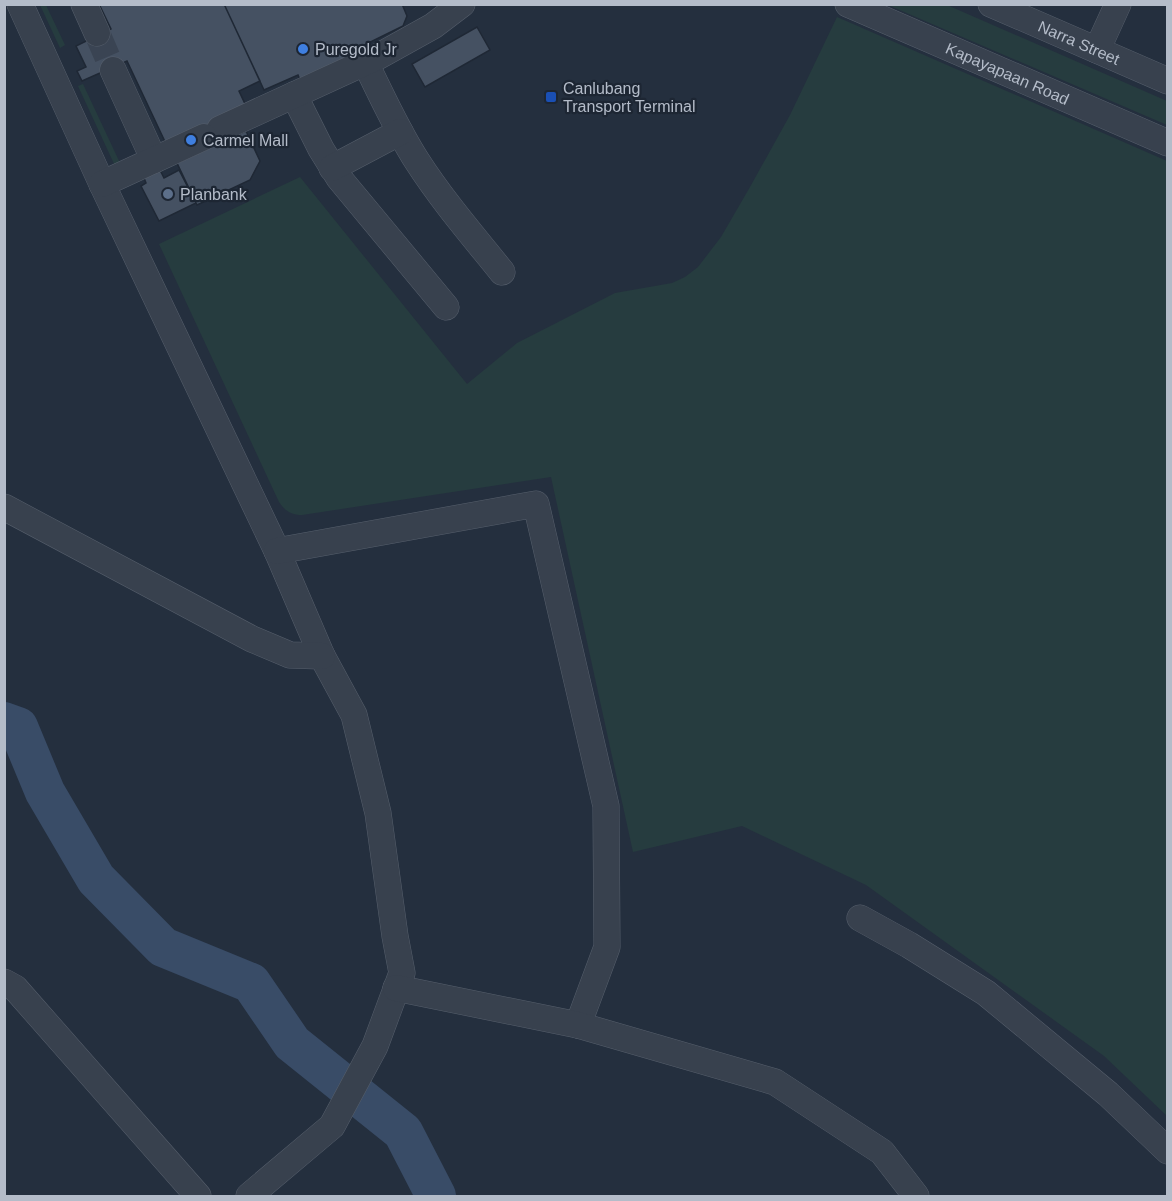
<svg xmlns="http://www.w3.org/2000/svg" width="1172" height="1201" viewBox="0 0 1172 1201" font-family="Helvetica,sans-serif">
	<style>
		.green { fill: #263c3f }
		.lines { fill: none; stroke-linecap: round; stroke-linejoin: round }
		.river { stroke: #394c67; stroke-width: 40 }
		.building { fill: #455162; stroke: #1f2835; stroke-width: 1.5 }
		.minor-tunnel { stroke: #3a4453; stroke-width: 26; stroke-dasharray: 26 13; stroke-linecap: butt }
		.minor-casing { stroke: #565f6c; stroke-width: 27 }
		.minor { stroke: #38414e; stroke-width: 26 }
		.shop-dot { fill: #3f7fe0; stroke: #1d2633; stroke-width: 2 }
		.transit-dot { fill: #1a4fb4; stroke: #1d2633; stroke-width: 2 }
		.service-dot { fill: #5c6f8a; stroke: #1d2633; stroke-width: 2 }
		.labels { text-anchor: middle; stroke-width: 4.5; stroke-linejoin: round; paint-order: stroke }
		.street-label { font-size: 16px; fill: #b4bcc9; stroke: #1d2633 }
		.poi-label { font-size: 16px; fill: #b4bcc9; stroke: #1d2633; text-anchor: start }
	</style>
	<rect width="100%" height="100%" fill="#242f3e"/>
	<!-- green -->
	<path class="green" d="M 40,5 L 46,5 L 65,45 L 60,48 Z
		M 888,5 L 947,5 L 1167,101 L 1167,125 Z
		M 837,17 L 1167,161 L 1167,1116 L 1104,1056 L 866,885 L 742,826 L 633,852 L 551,477 L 302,515 C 291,515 285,511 279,502 L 159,244 L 300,177 L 467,384 L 517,343 L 615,293 L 672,283 L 685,277 L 698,267 L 721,237 L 750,187 L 790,115 Z
		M 83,84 L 120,163 L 115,166 L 78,86 Z"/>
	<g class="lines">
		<!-- river -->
		<path class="river" d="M 4,722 L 18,727 L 45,792 L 96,879 L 163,947 L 251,983 L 292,1043 L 403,1132 L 436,1196"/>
	</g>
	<!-- building -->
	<path class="building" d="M 99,4 L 224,4 L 260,81 L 239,91 L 246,106 L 223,122 L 168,148 L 127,61 L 82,81 L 77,71 L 86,67 L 76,46 L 111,29 Z
		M 224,4 L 402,4 L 407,16 L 403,26 L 360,47 L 362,52 L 300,80 L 298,75 L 264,90 Z
		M 477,27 L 490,50 L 425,87 L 412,64 Z
		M 246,131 L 260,161 L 250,180 L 197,205 L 177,163 Z
		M 160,170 L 164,178 L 179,170 L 196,203 L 159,221 L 141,186 L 146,183 L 144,178 Z"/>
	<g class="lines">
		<!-- minor-tunnel -->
		<path class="minor-tunnel" d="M 97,33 L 113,70"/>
		<defs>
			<g id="minor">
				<path d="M 20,4 L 102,184 L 277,551 L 322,656 L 354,715 L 378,813 L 395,936 L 402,973 L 375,1046 L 332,1126 L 249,1196"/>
				<path d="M 84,4 L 97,33"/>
				<path id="s1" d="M 848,4 L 1168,143"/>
				<path id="s2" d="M 991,4 L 1168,81"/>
				<path d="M 1097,50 L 1118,4"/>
				<path d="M 365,62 C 382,96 397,130 417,161 C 442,200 473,236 502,272"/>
				<path d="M 113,70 L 154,160"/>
				<path d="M 294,95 L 321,149 L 339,178 L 446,307"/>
				<path d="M 220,129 L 379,56 L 433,26 L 462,4"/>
				<path d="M 332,168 L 400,132"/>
				<path d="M 102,184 L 204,137"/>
				<path d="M 4,507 L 252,639 L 290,655 L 322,656"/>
				<path d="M 277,551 L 536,504 L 606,806 L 607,947 L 578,1025"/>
				<path d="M 860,918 L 909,945 L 986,993 L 1108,1094 L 1168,1151"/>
				<path d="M 4,982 L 15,988 L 198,1196"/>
				<path d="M 396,988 L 578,1025 L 775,1082 L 882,1152 L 916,1196"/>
			</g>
		</defs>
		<!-- minor casing -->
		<use href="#minor" class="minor-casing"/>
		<!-- minor -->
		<use href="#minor" class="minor"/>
	</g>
	<!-- markers -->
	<g class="shop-dot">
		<circle cx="303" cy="49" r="6"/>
		<circle cx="191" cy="140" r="6"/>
	</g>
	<rect class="transit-dot" x="545" y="91" width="12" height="12" rx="3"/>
	<circle class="service-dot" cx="168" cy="194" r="6"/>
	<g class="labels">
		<!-- street labels -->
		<g class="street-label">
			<text dy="6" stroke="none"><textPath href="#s2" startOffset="96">Narra Street</textPath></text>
			<text dy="6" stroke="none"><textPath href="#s1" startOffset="174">Kapayapaan Road</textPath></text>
		</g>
		<!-- poi labels -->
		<g class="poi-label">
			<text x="315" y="55">Puregold Jr</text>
			<text x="563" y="94">Canlubang<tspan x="563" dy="18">Transport Terminal</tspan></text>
			<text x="203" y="146">Carmel Mall</text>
			<text x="180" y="200">Planbank</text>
		</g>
	</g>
	<!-- border -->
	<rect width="1172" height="1201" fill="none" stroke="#b4bcc9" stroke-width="12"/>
</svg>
